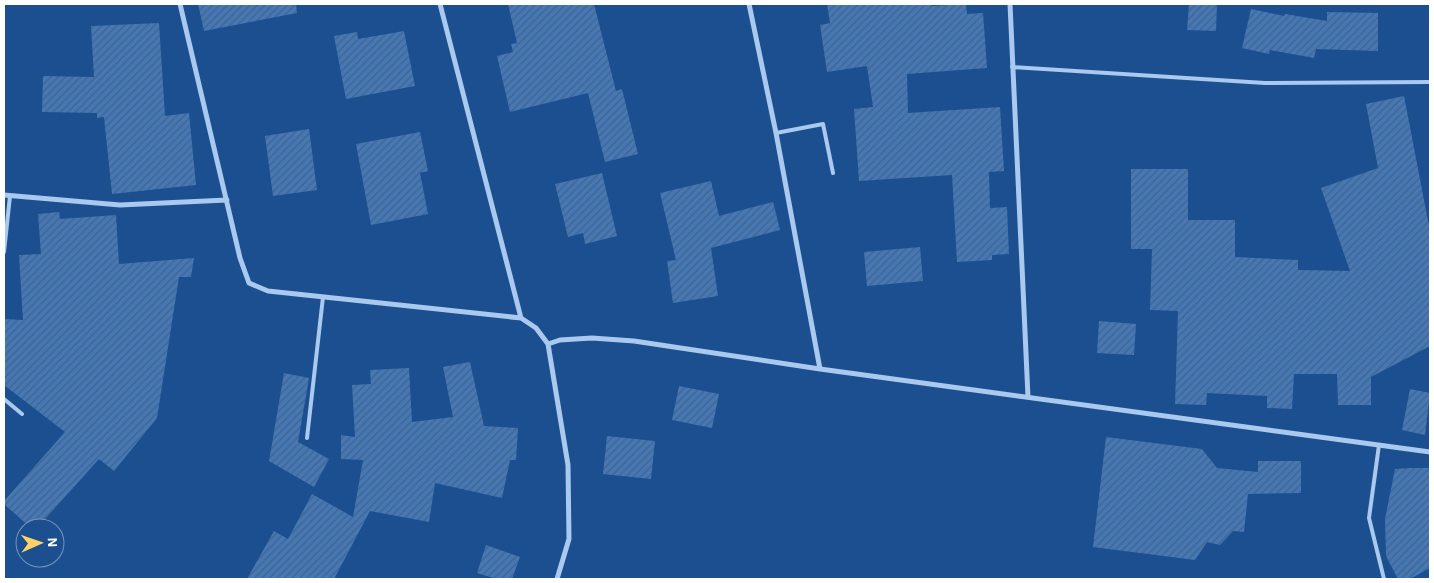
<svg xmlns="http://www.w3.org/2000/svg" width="1434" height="583" viewBox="0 0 1434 583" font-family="'Alegreya Sans',sans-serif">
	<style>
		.building { fill: url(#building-hatch) }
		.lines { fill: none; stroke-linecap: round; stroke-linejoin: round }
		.service { stroke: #a9c9ee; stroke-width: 4 }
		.minor { stroke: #a9c9ee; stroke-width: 5 }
	</style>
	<defs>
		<pattern id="building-hatch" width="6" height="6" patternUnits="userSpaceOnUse" patternTransform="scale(1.25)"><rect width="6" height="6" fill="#4478b7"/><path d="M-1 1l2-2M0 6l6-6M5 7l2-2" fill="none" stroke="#486282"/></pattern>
	</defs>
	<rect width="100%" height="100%" fill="#1b4f8f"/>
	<!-- building -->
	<path class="building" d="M 198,4 L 296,4 L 297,13 L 204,31 Z
		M 508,4 L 594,4 L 616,91 L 622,89 L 638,154 L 605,162 L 588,93 L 510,112 L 497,56 L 513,52 L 511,44 L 517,43 Z
		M 827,4 L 931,4 L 931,6 L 966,4 L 967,14 L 983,13 L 987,68 L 907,74 L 908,113 L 1000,107 L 1004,171 L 989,172 L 990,208 L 1007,207 L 1009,254 L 992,255 L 992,260 L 957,262 L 952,175 L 859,181 L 854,109 L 873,107 L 867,66 L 827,72 L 820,25 L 830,23 Z
		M 1189,4 L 1217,4 L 1216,31 L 1187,30 Z
		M 1251,9 L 1284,16 L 1285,14 L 1327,21 L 1327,12 L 1378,13 L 1378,51 L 1316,49 L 1314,58 L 1270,50 L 1269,54 L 1242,48 Z
		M 159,23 L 165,116 L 189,113 L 196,185 L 112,194 L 104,117 L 97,118 L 97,113 L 42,112 L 43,76 L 94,77 L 91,26 Z
		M 404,31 L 415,86 L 346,99 L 334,36 L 357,32 L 358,39 Z
		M 1404,96 L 1430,231 L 1430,346 L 1371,377 L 1371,405 L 1338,405 L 1337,374 L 1294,374 L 1292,409 L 1267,408 L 1267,396 L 1207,393 L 1206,405 L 1175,404 L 1178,311 L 1150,310 L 1152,249 L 1131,249 L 1131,169 L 1188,169 L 1188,220 L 1235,220 L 1235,257 L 1298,260 L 1298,270 L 1350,271 L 1321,188 L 1378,168 L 1366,104 Z
		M 309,129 L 317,190 L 273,196 L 265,136 Z
		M 420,132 L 428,171 L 420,173 L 428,214 L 371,225 L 356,144 Z
		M 602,173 L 617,236 L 585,244 L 583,233 L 568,237 L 555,184 Z
		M 711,181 L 719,216 L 773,202 L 780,230 L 711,248 L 718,296 L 673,303 L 667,261 L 676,260 L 660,193 Z
		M 59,212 L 60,219 L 116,215 L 119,264 L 194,258 L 191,277 L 179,277 L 157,418 L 114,471 L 99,459 L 37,528 L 31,528 L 4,504 L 4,501 L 65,432 L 4,385 L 4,319 L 23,320 L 19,255 L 41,254 L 38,214 Z
		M 920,247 L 923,281 L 867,286 L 864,252 Z
		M 1099,321 L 1136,324 L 1134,355 L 1097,353 Z
		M 470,362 L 484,426 L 518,428 L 516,460 L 510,460 L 502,498 L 435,483 L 429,522 L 370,511 L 334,579 L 247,579 L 274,531 L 288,539 L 312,494 L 353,517 L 363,460 L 341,459 L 341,435 L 355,437 L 352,385 L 371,384 L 370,370 L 409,368 L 412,422 L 453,417 L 443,367 Z
		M 284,373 L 309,378 L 298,442 L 329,459 L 314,487 L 269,461 Z
		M 679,386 L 719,394 L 712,428 L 672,420 Z
		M 1410,389 L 1430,393 L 1425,435 L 1402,430 Z
		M 607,436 L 655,441 L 651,479 L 603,474 Z
		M 1106,437 L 1202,449 L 1217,468 L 1258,472 L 1258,461 L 1301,461 L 1301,493 L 1248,494 L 1244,532 L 1233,531 L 1220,545 L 1207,542 L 1195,560 L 1093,547 Z
		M 1410,468 L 1430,468 L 1430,568 L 1410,579 L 1398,579 L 1386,556 L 1385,519 L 1395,469 Z
		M 486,545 L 520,557 L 512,579 L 497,579 L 477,573 Z"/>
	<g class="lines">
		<!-- service -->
		<path class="service" d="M 1012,67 L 1265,83 L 1430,82
			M 776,133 L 823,124 L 833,173
			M 4,252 L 10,196
			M 4,399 L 22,414
			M 307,438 L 323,297
			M 1379,445 L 1369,518 L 1384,579"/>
		<!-- minor -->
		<path class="minor" d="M 180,4 L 240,258 L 249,283 L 268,291 L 521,318 L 536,328 L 548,344 L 560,340 L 592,338 L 634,341 L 820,369 L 1430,452
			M 440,4 L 521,318
			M 749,4 L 776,133 L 820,369
			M 1010,4 L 1028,397
			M 4,195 L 120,205 L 227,200
			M 548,344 L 568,465 L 569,539 L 557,579"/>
	</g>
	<!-- border -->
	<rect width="1434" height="583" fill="none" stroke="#ffffff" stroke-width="10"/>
	<!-- north arrow -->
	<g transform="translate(40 543) rotate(88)"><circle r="24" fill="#1b4f8f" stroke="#7695bc"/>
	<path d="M0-4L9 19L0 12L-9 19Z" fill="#ffd166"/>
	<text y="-8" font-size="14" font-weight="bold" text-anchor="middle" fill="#ffffff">N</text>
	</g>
</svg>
